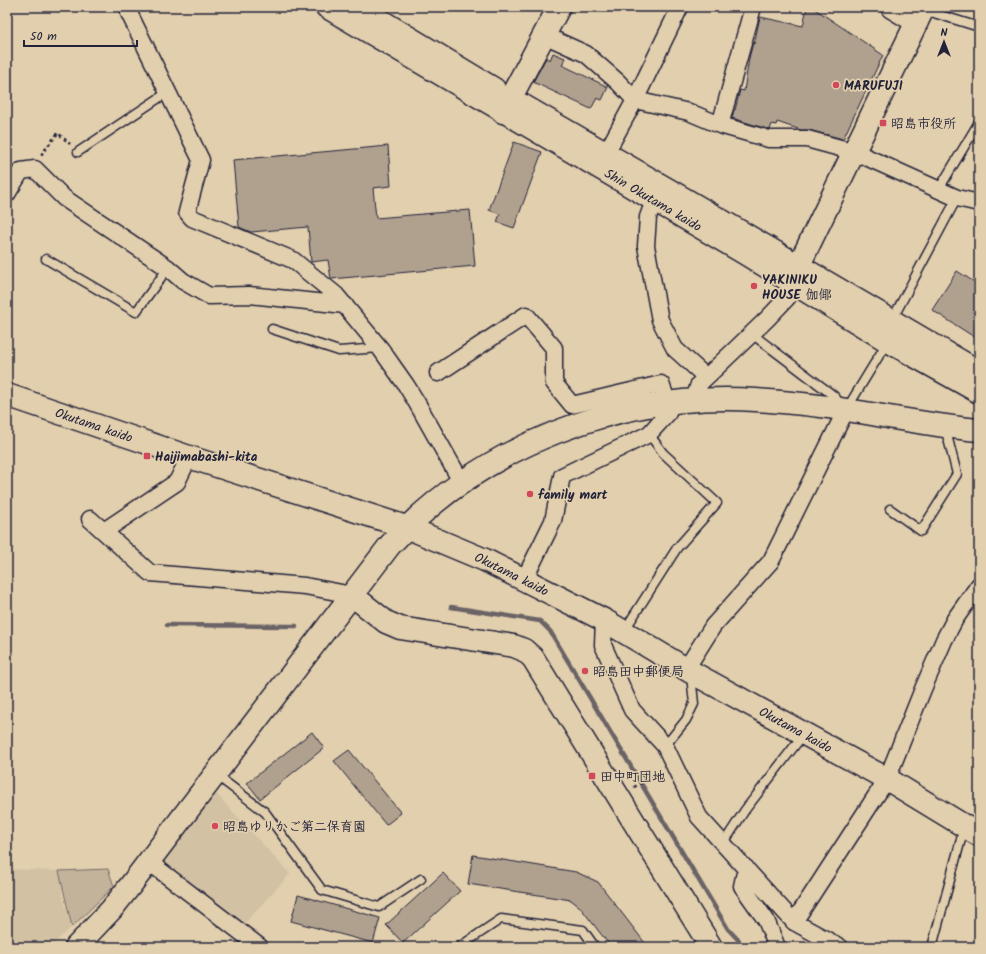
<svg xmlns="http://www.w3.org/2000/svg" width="986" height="954" viewBox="0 0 986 954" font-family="Kalam,'Klee One',sans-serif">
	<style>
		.built { fill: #d3c1a4 }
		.green { fill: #c3b39a; stroke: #726a6a }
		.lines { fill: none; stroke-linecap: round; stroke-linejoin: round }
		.stream { stroke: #6b6366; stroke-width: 4.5 }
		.building { fill: #b0a18f; stroke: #22223b }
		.lane-casing { stroke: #22223b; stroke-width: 11 }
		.street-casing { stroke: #22223b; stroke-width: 19 }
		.secondary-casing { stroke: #22223b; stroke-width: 25 }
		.primary-casing { stroke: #22223b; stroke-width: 25 }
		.path { stroke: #22223b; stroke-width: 2.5; stroke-dasharray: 3 3; stroke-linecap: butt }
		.lane { stroke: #e2cfad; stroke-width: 8 }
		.street { stroke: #e2cfad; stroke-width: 16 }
		.secondary { stroke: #e2cfad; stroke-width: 22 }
		.primary { stroke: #e2cfad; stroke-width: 22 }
		.poi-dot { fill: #d1495b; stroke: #e2cfad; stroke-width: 1.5 }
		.labels { text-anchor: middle; stroke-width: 3.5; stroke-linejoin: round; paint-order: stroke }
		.poi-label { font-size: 13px; font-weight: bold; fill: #22223b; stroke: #e2cfad; text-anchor: start }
		.street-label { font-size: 13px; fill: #22223b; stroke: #e2cfad }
	</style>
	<rect width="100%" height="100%" fill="#e2cfad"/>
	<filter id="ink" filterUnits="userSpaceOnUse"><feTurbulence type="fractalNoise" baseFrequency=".025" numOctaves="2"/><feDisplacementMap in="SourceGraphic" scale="8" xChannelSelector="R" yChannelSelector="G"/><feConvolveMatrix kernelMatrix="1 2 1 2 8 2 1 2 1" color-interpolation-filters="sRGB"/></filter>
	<g filter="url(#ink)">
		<!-- built -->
		<path class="built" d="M 212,789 L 290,874 L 242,926 L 155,863 Z
			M 7,869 L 59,871 L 63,898 L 72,927 L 50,947 L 7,947 Z"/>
		<!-- green -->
		<path class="green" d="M 108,869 L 114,886 L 72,927 L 59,871 Z"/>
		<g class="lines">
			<!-- stream -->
			<path class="stream" d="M 451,607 L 540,621 L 550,631 L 728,929 L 745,947
				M 167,625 L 296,626"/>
		</g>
		<!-- building -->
		<path class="building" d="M 807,7 L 812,7 L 883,55 L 843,139 L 809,130 L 801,130 L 777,122 L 776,125 L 772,124 L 770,130 L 732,118 L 734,110 L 735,110 L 740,90 L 744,91 L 749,58 L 753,43 L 754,44 L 760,17 L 803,26 Z
			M 553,53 L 565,58 L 562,65 L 608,87 L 602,100 L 597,98 L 591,109 L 533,82 L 546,58 L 550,60 Z
			M 514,142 L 542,152 L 514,228 L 497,222 L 500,214 L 489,210 Z
			M 388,146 L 391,186 L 373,188 L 376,218 L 470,210 L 475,266 L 331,279 L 328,260 L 311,262 L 308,227 L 251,232 L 239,227 L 233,160 Z
			M 957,271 L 979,285 L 979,340 L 932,310 Z
			M 312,732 L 324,748 L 260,799 L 247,783 Z
			M 349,750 L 401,813 L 386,825 L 334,761 Z
			M 473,855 L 576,872 L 598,882 L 648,947 L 611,947 L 580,907 L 571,900 L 468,884 Z
			M 443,873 L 460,891 L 403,943 L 386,925 Z
			M 298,895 L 380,918 L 373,943 L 291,921 Z"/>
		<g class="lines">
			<defs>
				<path id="lane" d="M 924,10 L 979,27
					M 78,152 L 168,92
					M 939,189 L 979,122
					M 46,259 L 136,312 L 168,268
					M 892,320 L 957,198
					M 272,329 L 339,351 L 380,348
					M 752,334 L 834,396 L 846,410 L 888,341
					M 890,509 L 921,531 L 957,474 L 945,427
					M 624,631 L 677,548 L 717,503 L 663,453 L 649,434
					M 665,746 L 686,720 L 694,704 L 691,675
					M 216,775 L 265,812 L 322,890 L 379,907 L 421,879
					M 723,844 L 745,810 L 803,735
					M 459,947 L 501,919 L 583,930 L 595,947
					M 932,947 L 964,828"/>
				<path id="street" d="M 130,7 L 129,13 L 201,160 L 187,212 L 192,218 L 293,260 L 336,295 L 380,348 L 406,385 L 417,403 L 462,483
					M 544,35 L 586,54 L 618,82 L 635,100 L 689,112 L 720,125 L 769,139 L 807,139 L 855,152 L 957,198 L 979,203
					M 720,125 L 753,7
					M 606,153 L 635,100 L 680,7
					M 7,194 L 21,171 L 35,169 L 64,198 L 168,268 L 183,281 L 209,296 L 249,295 L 345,305
					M 654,201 L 648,217 L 646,246 L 660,320 L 675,349 L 706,377
					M 438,373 L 526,315 L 554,348 L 554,383 L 572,405 L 661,384 L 668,403 L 668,413 L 649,434 L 562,476 L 553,521 L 524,580
					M 694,400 L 699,384 L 767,319 L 787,298 L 796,284
					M 90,519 L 150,573 L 305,586 L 352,595
					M 104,531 L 177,482 L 189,457
					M 604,620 L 603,645 L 632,710 L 665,746 L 699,817 L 794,922 L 840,947
					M 686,669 L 713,626 L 771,561 L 846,410
					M 149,862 L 260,947
					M 746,868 L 742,886 L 766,920 L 777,947
					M 794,922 L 887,779 L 923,689 L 944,640 L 955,619 L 979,585"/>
				<path id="secondary" d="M 892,7 L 917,22
					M 503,112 L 559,7
					M 796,284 L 799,265 L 924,7
					M 352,595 L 386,622 L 400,628 L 514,646 L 524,650 L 533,658 L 711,947
					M 76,947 L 111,910 L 130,886 L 390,545 C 481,446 621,391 756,400 C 786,402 817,405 847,410 C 891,417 935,426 979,430"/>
				<g id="primary">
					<path id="s1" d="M 327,7 L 746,254 L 888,341 L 979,392"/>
					<path d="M 358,7 L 494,89"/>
					<path d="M 522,105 C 675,193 827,282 979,372"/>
					<path id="s2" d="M 7,395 L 189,457 L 406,527 L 485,560 L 604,620 L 691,672 L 887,779 L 979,835"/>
				</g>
			</defs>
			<!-- lane casing -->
			<use href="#lane" class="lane-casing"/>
			<!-- street casing -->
			<use href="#street" class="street-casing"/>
			<!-- secondary casing -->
			<use href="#secondary" class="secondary-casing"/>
			<!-- primary casing -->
			<use href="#primary" class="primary-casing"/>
			<!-- path -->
			<path class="path" d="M 41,155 L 58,133 L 70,144
				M 634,787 L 661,772"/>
			<!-- lane -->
			<use href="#lane" class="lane"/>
			<!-- street -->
			<use href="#street" class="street"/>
			<!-- secondary -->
			<use href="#secondary" class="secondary"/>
			<!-- primary -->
			<use href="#primary" class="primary"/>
		</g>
	</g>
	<!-- markers -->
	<g class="poi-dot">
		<circle cx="836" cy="85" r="4"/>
		<rect x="879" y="119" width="8" height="8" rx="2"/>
		<circle cx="754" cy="286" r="4"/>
		<rect x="143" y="452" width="8" height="8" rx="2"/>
		<circle cx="530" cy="494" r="4"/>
		<circle cx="585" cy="671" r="4"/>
		<rect x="588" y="772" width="8" height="8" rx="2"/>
		<circle cx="215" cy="826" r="4"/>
	</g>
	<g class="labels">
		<!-- poi labels -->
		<g class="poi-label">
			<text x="844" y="90">MARUFUJI</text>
			<text x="891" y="128">昭島市役所</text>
			<text x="762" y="284">YAKINIKU<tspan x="762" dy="15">HOUSE 伽倻</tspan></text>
			<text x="155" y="461">Haijimabashi-kita</text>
			<text x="538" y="499">family mart</text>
			<text x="593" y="676">昭島田中郵便局</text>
			<text x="600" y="781">田中町団地</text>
			<text x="223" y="831">昭島ゆりかご第二保育園</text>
		</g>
		<!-- street labels -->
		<g class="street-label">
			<text dy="5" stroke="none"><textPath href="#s1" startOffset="379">Shin Okutama kaido</textPath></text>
			<text dy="5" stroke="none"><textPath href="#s2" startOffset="92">Okutama kaido</textPath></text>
			<text dy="5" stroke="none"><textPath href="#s2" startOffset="536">Okutama kaido</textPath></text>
			<text dy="5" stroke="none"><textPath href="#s2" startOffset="860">Okutama kaido</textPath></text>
		</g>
	</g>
	<!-- margin -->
	<rect width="986" height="954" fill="none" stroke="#e2cfad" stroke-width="24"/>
	<rect x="12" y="12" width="962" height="930" fill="none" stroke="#22223b" stroke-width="1.5" filter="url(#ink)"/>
	<!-- north arrow -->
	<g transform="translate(944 42)" stroke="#e2cfad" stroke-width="3" paint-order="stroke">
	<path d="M0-3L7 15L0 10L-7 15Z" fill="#22223b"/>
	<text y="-6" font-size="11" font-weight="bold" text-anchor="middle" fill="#22223b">N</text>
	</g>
	<!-- scale -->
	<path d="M24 40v6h113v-6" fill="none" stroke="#22223b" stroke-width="2"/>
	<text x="30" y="40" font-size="12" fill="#22223b" stroke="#e2cfad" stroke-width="3" paint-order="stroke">50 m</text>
</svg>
